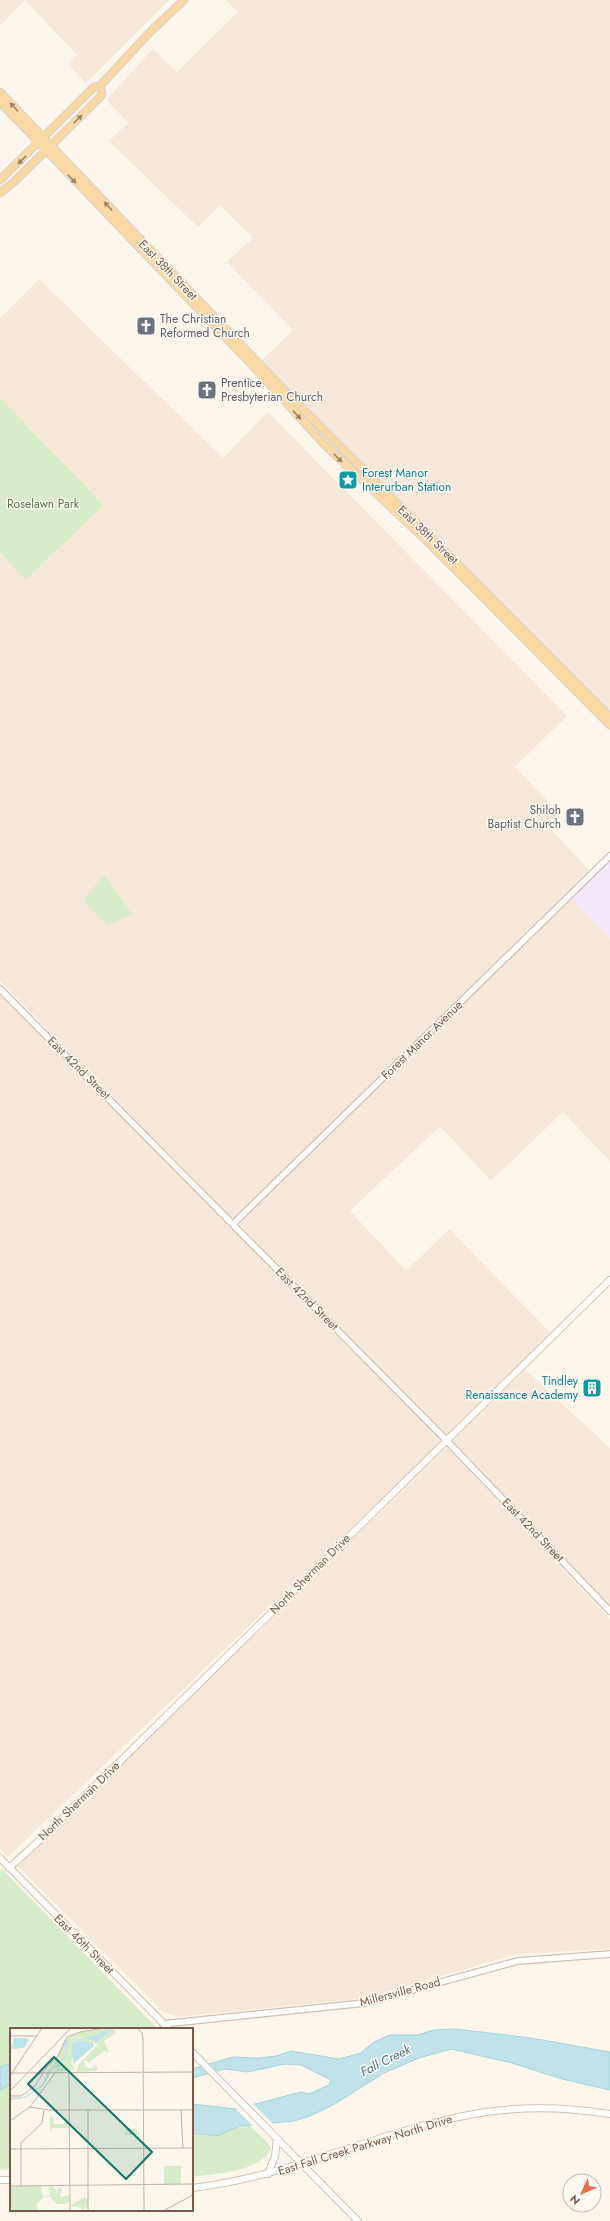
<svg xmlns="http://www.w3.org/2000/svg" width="610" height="2221" viewBox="0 0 610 2221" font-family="Jost,sans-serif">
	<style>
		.residential { fill: #f5e8da }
		.education { fill: #f3e8fa }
		.green { fill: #d8ecc9 }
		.water { fill: #bfe3e8; stroke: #a5d3da }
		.pier { fill: #fdf6ec }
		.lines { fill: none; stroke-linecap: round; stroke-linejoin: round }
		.tertiary-casing { stroke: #d1beb0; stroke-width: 8 }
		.secondary-casing { stroke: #d6c0b0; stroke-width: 8 }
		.primary-casing { stroke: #dad1cd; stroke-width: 9 }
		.tertiary { stroke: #fff; stroke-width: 5.5 }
		.secondary { stroke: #fff; stroke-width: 6 }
		.primary { stroke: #fbd9a5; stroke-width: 7 }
		.oneway { fill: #a18267 }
		.labels { text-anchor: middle; stroke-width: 3; stroke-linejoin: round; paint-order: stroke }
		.street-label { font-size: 12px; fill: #7a5c4d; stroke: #fffaf3 }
		.worship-label { font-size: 12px; fill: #5b616d; stroke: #fffaf3; text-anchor: start }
		.culture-label { font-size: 12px; fill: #0d838f; stroke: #fffaf3; text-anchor: start }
		.park-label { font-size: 12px; fill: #537a41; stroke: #fffaf3 }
		.water-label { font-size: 13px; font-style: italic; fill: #437c86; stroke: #fffaf3 }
		.inset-road { fill: none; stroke: #c5b3a7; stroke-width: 1 }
		.view { fill: #0f766e; fill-opacity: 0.15; stroke: #0f766e; stroke-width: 2 }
		.inset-edge { fill: none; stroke: #7a5c4d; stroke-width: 2 }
	</style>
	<rect width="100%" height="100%" fill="#fdf6ec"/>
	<!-- residential -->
	<path class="residential" d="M 0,0 L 169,0 L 86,83 L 68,64 L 77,55 L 25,0 L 0,26 Z
		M 226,0 L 610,0 L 610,712 L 261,361 L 293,330 L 227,262 L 253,238 L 220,205 L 198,227 L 109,141 L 128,123 L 106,100 L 153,49 L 177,72 L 238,12 Z
		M 39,279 L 223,458 L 268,412 L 567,716 L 515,767 L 559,813 L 546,824 L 589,870 L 233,1219 L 0,981 L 0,553 L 26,580 L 104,505 L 0,398 L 0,318 Z
		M 571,898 L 610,938 L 610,1161 L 563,1112 L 491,1181 L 440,1126 L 350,1211 L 406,1271 L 449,1229 L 552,1334 L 447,1436 L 244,1230 L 242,1220 Z
		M 0,993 L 443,1440 L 8,1857 L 0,1849 Z
		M 525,1370 L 610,1448 L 610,1605 L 452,1441 Z
		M 447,1447 L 610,1619 L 610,1949 L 517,1954 L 365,1998 L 178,2017 L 162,2011 L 18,1866 Z"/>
	<!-- education -->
	<path class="education" d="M 610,860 L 610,938 L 571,898 Z"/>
	<!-- green -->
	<path class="green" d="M 0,398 L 104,505 L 26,580 L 0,553 Z
		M 104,874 L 132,914 L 108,925 L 83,901 Z
		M 0,1870 L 3,1870 L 158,2029 L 11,2029 L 11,2063 L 0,2067 Z
		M 11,2084 L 11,2169 L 0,2170 L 0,2090 Z
		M 249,2125 L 268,2143 L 271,2149 C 260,2172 215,2174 192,2177 L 192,2133 C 219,2141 225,2129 249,2125 Z"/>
	<!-- water -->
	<path class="water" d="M 456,2029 L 531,2038 L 610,2052 L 610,2090 L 562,2079 L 512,2063 L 451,2049 L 419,2058 L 384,2073 L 333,2105 L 310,2116 L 294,2121 L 240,2126 L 217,2136 L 192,2133 L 192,2104 L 236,2109 L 301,2092 L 309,2094 L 329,2085 L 331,2080 L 301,2065 L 285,2064 L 248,2072 L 225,2069 L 192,2078 L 192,2069 L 233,2057 L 258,2058 L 277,2056 L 291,2051 L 339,2059 L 361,2053 L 374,2042 L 390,2035 L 417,2035 L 434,2030 Z
		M 11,2063 L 11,2084 L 0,2090 L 0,2067 Z"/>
	<!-- pier -->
	<path class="pier" d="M 251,2102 L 273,2124 L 253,2126 L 234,2107 Z"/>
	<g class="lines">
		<defs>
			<path id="tertiary" d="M 0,989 L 446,1440 L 610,1611
				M 233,1224 L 610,856
				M 163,2024 L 365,2003 L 518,1961 L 610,1954"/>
			<path id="secondary" d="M 0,1858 L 169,2029
				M 9,1868 L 41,1839 L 610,1280
				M 192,2052 L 358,2221
				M 268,2174 L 275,2156 L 277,2139
				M 0,2180 L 11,2180
				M 192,2188 C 290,2177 378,2131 474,2114 C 519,2106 565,2107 610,2114"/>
			<path id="primary" d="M 0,92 L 285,391 L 610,717
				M 0,102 L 253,366 L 323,443 L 429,543 L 610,725
				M 0,180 L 94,87 L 100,86 L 150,32 L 184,0
				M 0,193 L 15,181 L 101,96 L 102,93 L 100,86"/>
		</defs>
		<!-- tertiary casing -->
		<use href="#tertiary" class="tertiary-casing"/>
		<!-- secondary casing -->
		<use href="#secondary" class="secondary-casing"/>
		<!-- primary casing -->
		<use href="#primary" class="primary-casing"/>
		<!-- tertiary -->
		<use href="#tertiary" class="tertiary"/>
		<!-- secondary -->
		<use href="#secondary" class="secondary"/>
		<!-- primary -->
		<use href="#primary" class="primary"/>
	</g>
	<!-- one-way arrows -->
	<defs><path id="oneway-solid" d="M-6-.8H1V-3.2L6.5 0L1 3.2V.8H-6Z"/></defs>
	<g class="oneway">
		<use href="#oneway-solid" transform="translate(14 107) rotate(-133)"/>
		<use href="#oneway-solid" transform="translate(78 119) rotate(-45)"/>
		<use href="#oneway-solid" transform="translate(22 160) rotate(136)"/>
		<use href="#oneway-solid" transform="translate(72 179) rotate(46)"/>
		<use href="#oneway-solid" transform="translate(108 206) rotate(-133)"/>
		<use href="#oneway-solid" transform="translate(297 415) rotate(47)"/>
		<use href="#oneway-solid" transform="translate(338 458) rotate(45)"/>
	</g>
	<!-- icons -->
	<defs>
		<symbol id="church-square" viewBox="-11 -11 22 22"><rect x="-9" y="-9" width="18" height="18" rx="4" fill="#6b7280" stroke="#fffaf3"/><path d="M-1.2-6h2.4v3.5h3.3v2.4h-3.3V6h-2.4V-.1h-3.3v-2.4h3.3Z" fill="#fff"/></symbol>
		<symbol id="sight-square" viewBox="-11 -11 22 22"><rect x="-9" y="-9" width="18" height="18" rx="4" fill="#0f9aa8" stroke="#fffaf3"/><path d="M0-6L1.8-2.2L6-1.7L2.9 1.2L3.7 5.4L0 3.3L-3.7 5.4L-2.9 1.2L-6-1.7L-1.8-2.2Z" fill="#fff"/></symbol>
		<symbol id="building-square" viewBox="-11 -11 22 22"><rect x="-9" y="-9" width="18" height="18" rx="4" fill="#0f9aa8" stroke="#fffaf3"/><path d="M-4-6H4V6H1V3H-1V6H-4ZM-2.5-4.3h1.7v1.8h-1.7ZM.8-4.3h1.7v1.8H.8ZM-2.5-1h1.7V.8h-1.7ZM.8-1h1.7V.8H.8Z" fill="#fff"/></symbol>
	</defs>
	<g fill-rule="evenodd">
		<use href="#church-square" x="135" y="315" width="22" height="22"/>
		<use href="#church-square" x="196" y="379" width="22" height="22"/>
		<use href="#sight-square" x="337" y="469" width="22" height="22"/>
		<use href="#church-square" x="564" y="806" width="22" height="22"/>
		<use href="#building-square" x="581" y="1377" width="22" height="22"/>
	</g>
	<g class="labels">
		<!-- street labels -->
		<g class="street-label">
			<text transform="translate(168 270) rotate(46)" y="4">East 38th Street</text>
			<text transform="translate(428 535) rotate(44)" y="4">East 38th Street</text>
			<text transform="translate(422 1040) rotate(-44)" y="4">Forest Manor Avenue</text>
			<text transform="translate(79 1068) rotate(45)" y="4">East 42nd Street</text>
			<text transform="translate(307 1299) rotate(45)" y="4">East 42nd Street</text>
			<text transform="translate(533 1530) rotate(46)" y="4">East 42nd Street</text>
			<text transform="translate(310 1574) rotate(-45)" y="4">North Sherman Drive</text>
			<text transform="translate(79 1801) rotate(-44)" y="4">North Sherman Drive</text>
			<text transform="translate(84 1944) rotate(45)" y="4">East 46th Street</text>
			<text transform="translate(400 1992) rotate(-15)" y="4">Millersville Road</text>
			<text transform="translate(365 2145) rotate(-17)" y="4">East Fall Creek Parkway North Drive</text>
		</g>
		<!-- worship labels -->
		<g class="worship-label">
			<text x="160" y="323">The Christian<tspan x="160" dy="14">Reformed Church</tspan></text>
			<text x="221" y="387">Prentice<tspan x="221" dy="14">Presbyterian Church</tspan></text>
			<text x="561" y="814" text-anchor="end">Shiloh<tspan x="561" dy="14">Baptist Church</tspan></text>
		</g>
		<!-- culture labels -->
		<g class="culture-label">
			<text x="362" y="477">Forest Manor<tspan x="362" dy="14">Interurban Station</tspan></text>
			<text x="578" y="1385" text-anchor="end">Tindley<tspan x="578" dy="14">Renaissance Academy</tspan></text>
		</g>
		<!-- park labels -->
		<g class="park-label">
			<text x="43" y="508">Roselawn Park</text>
		</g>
		<!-- water labels -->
		<g class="water-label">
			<text transform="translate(385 2060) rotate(-27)" y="5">Fall Creek</text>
		</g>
	</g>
	<!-- overview -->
	<g transform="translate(10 2028)">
		<rect width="183" height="183" fill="#fdf6ec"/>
		<path d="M 102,0 L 86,13 L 104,0 L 106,5 L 94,13 L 99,24 L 94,23 L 79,35 L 76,32 L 73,33 L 77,40 L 83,40 L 83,38 L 85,37 L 88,41 L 86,43 L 66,44 L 69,36 L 90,14 L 86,16 L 70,12 L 62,15 L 64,25 L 61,34 L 65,42 L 42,44 L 50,38 L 57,26 L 58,12 L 74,10 L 85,14 L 79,9 L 67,9 L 57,11 L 54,16 L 56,27 L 48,38 L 35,44 L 44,35 L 55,11 L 71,4 ZM 40,89 L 43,89 L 43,96 L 59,96 L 59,100 L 42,100 L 40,103 ZM 115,101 L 127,101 L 130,107 L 115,107 ZM 154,138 L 171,138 L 171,156 L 154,156 ZM 0,158 L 31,158 L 32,168 L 40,167 L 38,159 L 43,158 L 48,165 L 48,160 L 52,160 L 50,169 L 59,167 L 59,173 L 56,176 L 47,176 L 40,169 L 35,168 L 27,176 L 27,183 L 1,183 ZM 74,169 L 78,171 L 78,178 L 73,182 L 70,179 L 60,178 Z" fill="#d8ecc9"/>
		<path d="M 104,0 L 87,14 L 74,10 L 58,12 L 57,26 L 50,38 L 42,42 L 33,58 L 15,70 L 0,72 L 0,70 L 14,69 L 32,57 L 38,43 L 48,38 L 56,26 L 54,16 L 57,11 L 80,9 ZM 4,10 L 17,10 L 19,12 L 14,20 L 1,21 ZM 70,12 L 83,15 L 84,18 L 63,36 L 62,15 Z" fill="#bfe3e8"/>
		<path class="inset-road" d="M 127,0 L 132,5 L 133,12M 0,8 L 27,8M 133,11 L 134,183M 0,45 L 183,44M 59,45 L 60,183M 0,48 L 32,0M 0,63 L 61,0M 0,68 L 11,68 L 25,58 L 36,40 L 48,28 L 57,9 L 70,4 L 95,0M 19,79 L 40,82 L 183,82M 78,82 L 78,183M 171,82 L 173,120M 0,93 L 20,79 L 45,45M 0,121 L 183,120M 11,157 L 11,115 L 32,95 L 34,82M 0,158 L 183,156M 153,183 L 183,167"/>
		<path class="view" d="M 44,29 L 142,124 L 116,151 L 18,56 Z"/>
		<rect width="183" height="183" class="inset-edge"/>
	</g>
	<!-- north arrow -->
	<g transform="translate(582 2193) rotate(226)"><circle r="19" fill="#fffaf3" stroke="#cabbb1"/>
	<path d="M0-3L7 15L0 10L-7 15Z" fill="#e76f51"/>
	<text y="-6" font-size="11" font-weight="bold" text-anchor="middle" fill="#7a5c4d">N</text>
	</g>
</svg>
